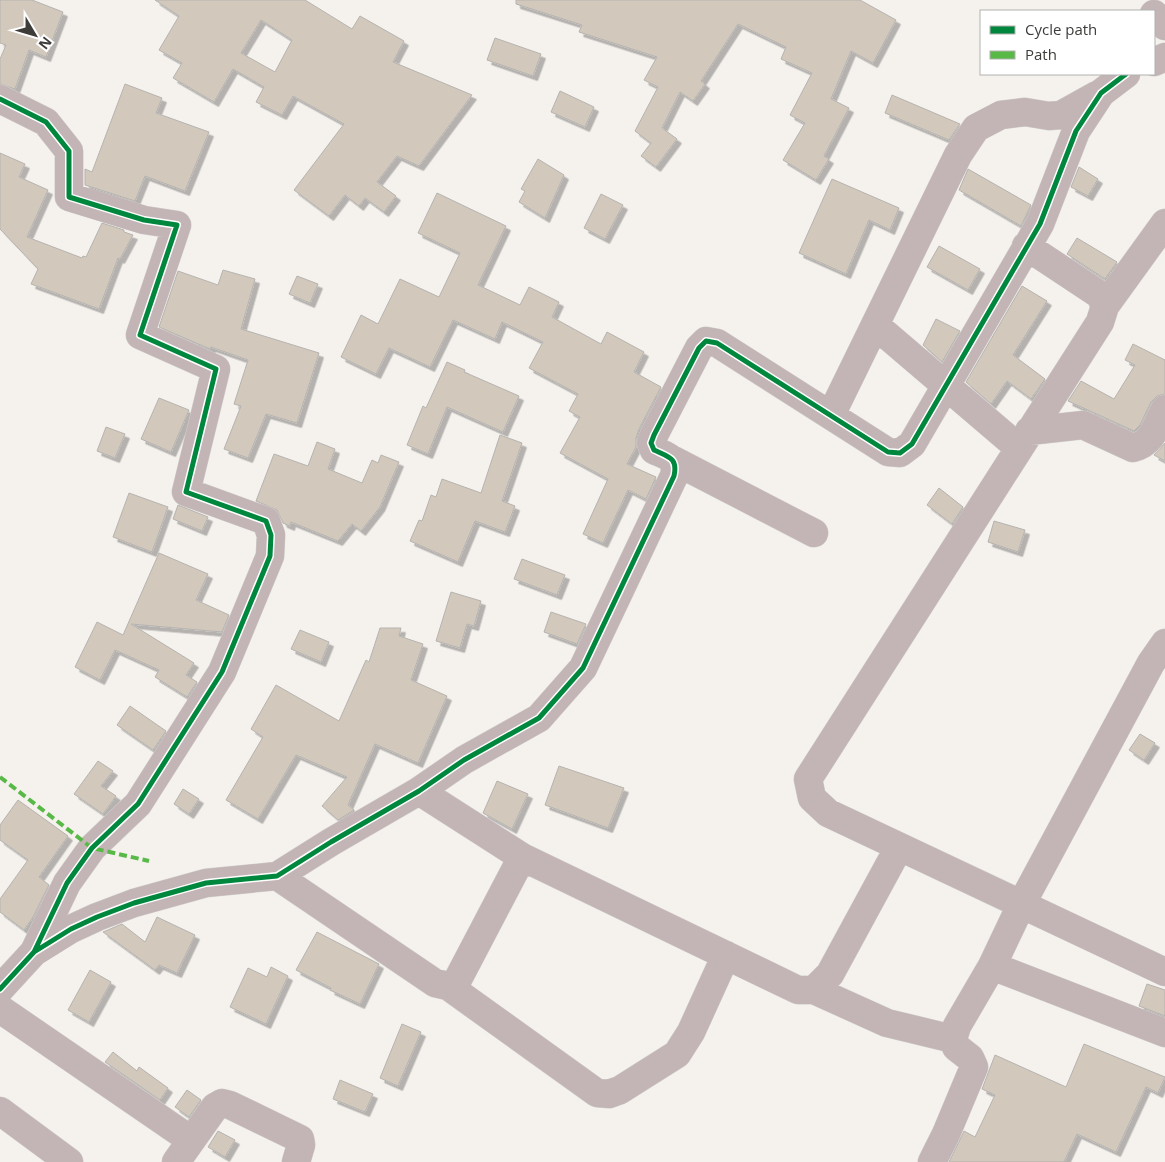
<svg xmlns="http://www.w3.org/2000/svg" width="1165" height="1162" viewBox="0 0 1165 1162" font-family="'Open Sans',sans-serif">
	<style>
		.building { fill: #d2c8bb; stroke: #b5b3b0; fill-rule: evenodd; filter: url(#shadow) }
		.lines { fill: none; stroke-linecap: round; stroke-linejoin: round }
		.minor-casing { stroke: #d0cecb; stroke-width: 29 }
		.minor { stroke: #c3b4b6; stroke-width: 28 }
		.quiet { stroke: #58b947; stroke-width: 4; stroke-dasharray: 8 4; stroke-linecap: butt }
		.cycleway-casing { stroke: #fff; stroke-width: 8 }
		.cycleway { stroke: #00873e; stroke-width: 5 }
	</style>
	<defs>
		<filter id="shadow"><feDropShadow dx="4.5" dy="4.5" stdDeviation="0" flood-color="#0004"/></filter>
	</defs>
	<rect width="100%" height="100%" fill="#f5f2ee"/>
	<!-- building -->
	<path class="building" d="M 0,0 L 32,0 L 63,12 L 46,57 L 29,50 L 15,89 L 0,84 L 0,59 L 6,45 L 0,43 Z
		M 155,0 L 305,0 L 352,29 L 360,16 L 404,41 L 393,62 L 472,95 L 419,166 L 397,156 L 377,182 L 396,196 L 384,212 L 365,198 L 359,206 L 345,195 L 329,216 L 294,190 L 344,124 L 293,96 L 282,115 L 256,102 L 264,87 L 233,69 L 214,102 L 173,78 L 182,63 L 159,50 L 179,16 ZM 261,20 L 292,40 L 275,72 L 241,53 Z
		M 516,0 L 860,0 L 896,20 L 873,63 L 851,51 L 831,99 L 849,108 L 824,156 L 829,159 L 816,180 L 783,160 L 805,123 L 790,115 L 812,73 L 781,59 L 786,47 L 738,24 L 701,81 L 705,84 L 693,101 L 680,92 L 662,128 L 677,139 L 656,167 L 641,156 L 651,143 L 635,131 L 658,87 L 644,80 L 657,57 L 579,32 L 582,25 L 516,4 Z
		M 495,38 L 541,54 L 533,76 L 487,60 Z
		M 125,84 L 162,98 L 156,113 L 209,132 L 185,191 L 145,176 L 135,201 L 85,185 L 85,169 L 92,172 Z
		M 560,91 L 594,107 L 585,127 L 551,112 Z
		M 892,95 L 960,124 L 949,140 L 885,113 Z
		M 0,153 L 25,164 L 19,177 L 48,190 L 27,237 L 82,258 L 83,256 L 86,257 L 102,223 L 124,230 L 124,232 L 133,235 L 120,259 L 118,258 L 99,309 L 31,284 L 38,269 L 0,229 Z
		M 538,159 L 564,175 L 545,218 L 519,202 L 525,191 L 521,189 Z
		M 1079,167 L 1098,179 L 1088,196 L 1071,187 Z
		M 968,169 L 1031,205 L 1021,226 L 959,190 Z
		M 832,179 L 899,208 L 890,230 L 869,220 L 846,274 L 799,253 Z
		M 437,193 L 506,226 L 478,285 L 520,305 L 529,287 L 559,302 L 552,317 L 601,344 L 607,332 L 644,352 L 634,372 L 661,387 L 639,429 L 636,438 L 636,447 L 627,464 L 656,477 L 646,499 L 628,490 L 603,543 L 583,534 L 608,479 L 560,453 L 580,417 L 569,411 L 578,394 L 529,368 L 543,342 L 502,322 L 495,339 L 453,320 L 430,367 L 389,348 L 376,374 L 341,357 L 361,315 L 378,324 L 400,279 L 439,297 L 460,253 L 418,233 Z
		M 601,194 L 623,205 L 605,239 L 584,228 Z
		M 1077,238 L 1117,262 L 1105,279 L 1067,254 Z
		M 939,246 L 980,269 L 968,290 L 927,267 Z
		M 223,270 L 255,279 L 241,329 L 319,353 L 297,423 L 266,414 L 248,458 L 224,449 L 241,406 L 234,404 L 248,360 L 211,347 L 210,349 L 159,327 L 178,271 L 218,285 Z
		M 297,276 L 318,284 L 310,303 L 289,294 Z
		M 1022,286 L 1047,301 L 1013,355 L 1045,379 L 1031,399 L 1007,381 L 991,404 L 966,382 Z
		M 936,319 L 960,331 L 942,362 L 923,345 Z
		M 1133,344 L 1165,360 L 1165,394 L 1157,396 L 1151,402 L 1140,425 L 1134,431 L 1068,401 L 1081,381 L 1114,399 L 1135,365 L 1125,360 Z
		M 447,362 L 465,370 L 464,372 L 519,396 L 503,432 L 447,407 L 428,454 L 407,445 L 423,406 L 426,408 Z
		M 159,398 L 189,410 L 171,452 L 141,439 Z
		M 106,427 L 125,434 L 115,458 L 97,451 Z
		M 500,435 L 522,443 L 502,501 L 515,506 L 505,532 L 475,521 L 458,562 L 410,541 L 419,520 L 422,521 L 431,495 L 436,497 L 442,479 L 481,493 Z
		M 317,442 L 335,449 L 328,469 L 362,483 L 372,460 L 378,463 L 381,455 L 399,462 L 380,507 L 361,531 L 352,524 L 338,541 L 291,522 L 290,526 L 283,523 L 277,510 L 256,501 L 274,454 L 308,466 Z
		M 1165,443 L 1165,461 L 1154,455 Z
		M 939,488 L 963,507 L 952,524 L 927,505 Z
		M 129,493 L 168,507 L 152,552 L 113,537 Z
		M 178,505 L 208,517 L 202,531 L 173,519 Z
		M 994,521 L 1025,530 L 1018,552 L 988,542 Z
		M 159,553 L 208,574 L 196,600 L 229,615 L 222,632 L 131,624 L 194,663 L 186,675 L 197,682 L 187,697 L 155,677 L 159,670 L 115,650 L 100,680 L 75,667 L 97,622 L 123,635 Z
		M 522,559 L 565,575 L 557,595 L 514,579 Z
		M 451,592 L 481,601 L 474,626 L 467,624 L 460,648 L 436,641 Z
		M 551,612 L 586,624 L 577,644 L 544,632 Z
		M 380,628 L 401,628 L 399,636 L 423,644 L 411,680 L 447,696 L 418,763 L 375,744 L 348,805 L 354,810 L 338,820 L 322,806 L 347,777 L 296,755 L 258,819 L 226,800 L 263,737 L 251,729 L 276,685 L 339,721 L 366,660 L 369,662 Z
		M 300,630 L 329,642 L 321,662 L 291,649 Z
		M 130,706 L 166,731 L 153,750 L 117,725 Z
		M 1140,734 L 1155,743 L 1144,760 L 1129,750 Z
		M 98,761 L 113,771 L 101,786 L 116,796 L 103,814 L 74,794 Z
		M 559,766 L 624,788 L 608,828 L 545,805 Z
		M 497,781 L 528,794 L 512,829 L 483,813 Z
		M 183,789 L 199,799 L 189,814 L 174,804 Z
		M 18,800 L 68,836 L 39,877 L 49,885 L 33,917 L 24,930 L 0,912 L 0,899 L 28,860 L 0,840 L 0,825 Z
		M 157,917 L 195,935 L 177,973 L 159,965 L 155,970 L 103,932 L 122,924 L 145,942 Z
		M 317,932 L 379,964 L 360,1004 L 330,990 L 331,988 L 296,970 Z
		M 271,967 L 288,976 L 266,1024 L 230,1007 L 248,968 L 267,977 Z
		M 90,970 L 111,982 L 89,1022 L 68,1010 Z
		M 1147,984 L 1165,990 L 1165,1016 L 1139,1006 Z
		M 402,1024 L 421,1032 L 398,1086 L 380,1078 Z
		M 1084,1044 L 1165,1077 L 1158,1093 L 1146,1087 L 1116,1152 L 1077,1134 L 1064,1162 L 949,1162 L 964,1131 L 975,1137 L 995,1095 L 982,1089 L 995,1055 L 1066,1087 Z
		M 113,1052 L 137,1071 L 139,1067 L 168,1088 L 160,1100 L 105,1062 Z
		M 340,1080 L 373,1094 L 365,1112 L 333,1099 Z
		M 187,1090 L 201,1100 L 189,1117 L 175,1107 Z
		M 218,1131 L 235,1140 L 225,1157 L 208,1147 Z"/>
	<g class="lines">
		<defs>
			<path id="minor" d="M 1154,14 L 1165,26
				M 1154,62 L 1165,57
				M 0,99 L 46,122 L 69,151 L 69,197 L 144,220 L 177,225 L 140,335 L 216,369 L 186,492 L 266,521 L 271,535 L 270,556 L 222,672 L 138,804 L 92,848 L 67,883 L 34,952
				M 1026,246 L 1100,295 L 1105,306 L 1100,322 L 808,779 L 812,798 L 828,813 L 1165,972
				M 1105,306 L 1165,223
				M 875,325 L 1019,448
				M 831,415 L 958,155 L 976,128 L 1001,115 L 1025,112 L 1049,116 L 1061,115 L 1097,95
				M 1029,431 L 1083,425 L 1133,448 C 1153,443 1156,426 1165,409
				M 673,460 L 814,533
				M 419,791 L 522,857 L 798,990 L 814,990 L 830,974 L 899,847
				M 277,876 L 435,983 L 448,986 L 457,981 L 522,857
				M 992,966 L 1165,1033
				M 448,986 L 597,1093 L 609,1094 L 620,1090 L 677,1054 L 691,1032 L 726,955
				M 0,989 L 34,952 L 71,929 L 97,917 L 134,903 L 206,883 L 277,876 L 331,842 L 419,791 L 464,760 L 539,718 L 583,668 L 674,476 C 678,458 669,457 654,450 L 651,443 L 654,435 L 699,348 L 706,341 L 717,343 L 888,452 L 900,453 L 912,444 L 1040,224 L 1076,131 L 1101,93 L 1126,74
				M 814,990 L 887,1023 L 953,1039
				M 0,1009 L 191,1140
				M 0,1111 L 69,1162
				M 176,1162 L 215,1107 L 222,1103 L 230,1105 L 300,1139 L 301,1145 L 296,1162
				M 932,1162 L 946,1134 L 974,1067 L 970,1058 L 956,1047 L 953,1039 L 957,1026 L 992,966 L 1021,905 L 1151,663 L 1165,643"/>
		</defs>
		<!-- minor casing -->
		<use href="#minor" class="minor-casing"/>
		<!-- minor -->
		<use href="#minor" class="minor"/>
		<!-- quiet -->
		<path class="quiet" d="M 0,777 L 92,848 L 149,861"/>
		<defs>
			<path id="cycleway" d="M 0,99 L 46,122 L 69,151 L 69,197 L 144,220 L 177,225 L 140,335 L 216,369 L 186,492 L 266,521 L 271,535 L 270,556 L 222,672 L 138,804 L 92,848 L 67,883 L 34,952
				M 0,989 L 34,952 L 71,929 L 97,917 L 134,903 L 206,883 L 277,876 L 331,842 L 419,791 L 464,760 L 539,718 L 583,668 L 674,476 C 678,458 669,457 654,450 L 651,443 L 654,435 L 699,348 L 706,341 L 717,343 L 888,452 L 900,453 L 912,444 L 1040,224 L 1076,131 L 1101,93 L 1126,74"/>
		</defs>
		<!-- cycleway casing -->
		<use href="#cycleway" class="cycleway-casing"/>
		<!-- cycleway -->
		<use href="#cycleway" class="cycleway"/>
	</g>
	<!-- legend -->
	<rect x="980" y="10" width="175" height="65" fill="#ffffff" stroke="#b2b1b0"/>
	<rect x="990" y="26" width="25" height="8" fill="#00873e" stroke="#b2b1b0"/>
	<text x="1025" y="35" font-size="15" fill="#3e3c39">Cycle path</text>
	<rect x="990" y="51" width="25" height="8" fill="#58b947" stroke="#b2b1b0"/>
	<text x="1025" y="60" font-size="15" fill="#3e3c39">Path</text>
	<!-- north arrow -->
	<g transform="translate(35 35) rotate(128)" stroke="#ffffff" stroke-width="4" paint-order="stroke">
	<path d="M0-4L9 19L0 12L-9 19Z" fill="#3e3c39"/>
	<text y="-8" font-size="14" font-weight="bold" text-anchor="middle" fill="#3e3c39">N</text>
	</g>
</svg>
